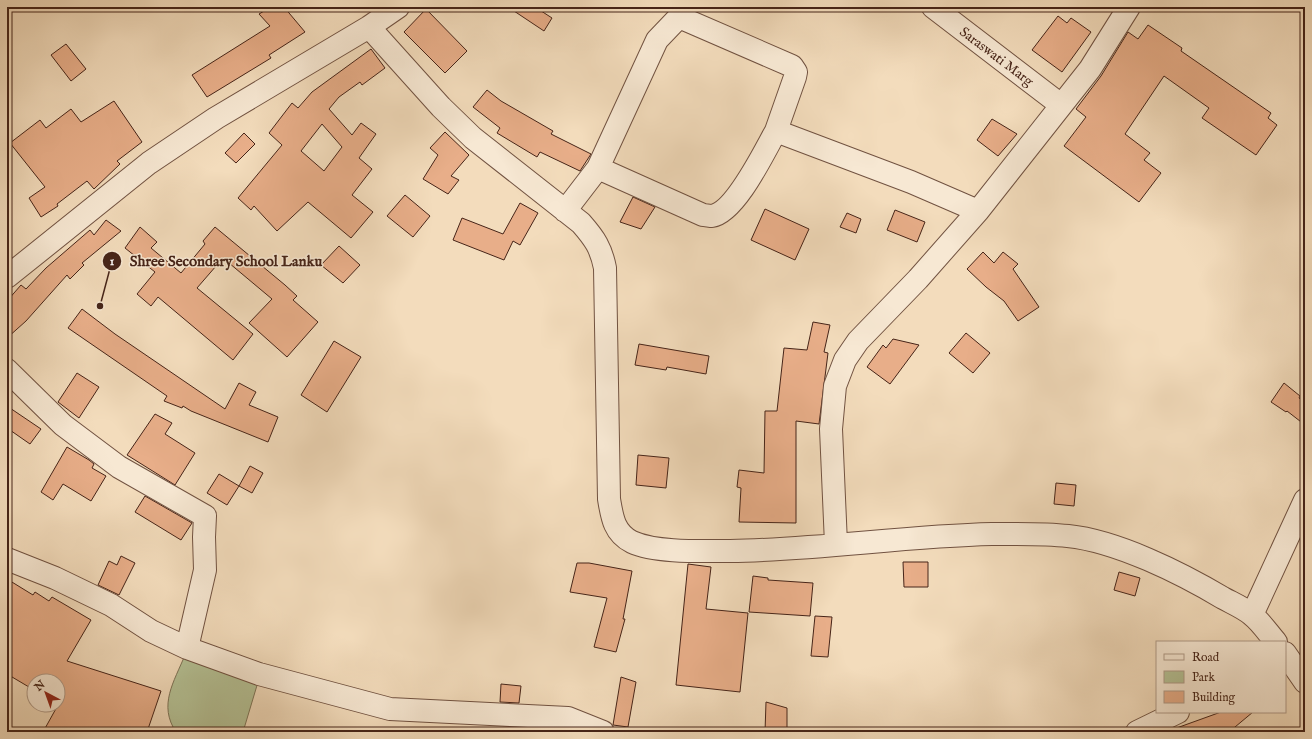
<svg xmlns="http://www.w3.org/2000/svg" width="1312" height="739" viewBox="0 0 1312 739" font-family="'IM FELL English',serif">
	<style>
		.green { fill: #b5c296; stroke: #7e7357 }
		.building { fill: #e8ae89; stroke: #462418; fill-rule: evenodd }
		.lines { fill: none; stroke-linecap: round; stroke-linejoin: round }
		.minor-casing { stroke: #715241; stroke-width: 24 }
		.minor { stroke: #f7e8d3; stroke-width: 22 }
		.labels { text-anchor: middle; stroke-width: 3; stroke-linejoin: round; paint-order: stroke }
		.street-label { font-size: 14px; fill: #462418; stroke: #f7e8d3 }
		.leader { fill: none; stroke: #462418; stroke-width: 1.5 }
		.callout-dot { fill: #462418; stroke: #f7e8d3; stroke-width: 1.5 }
		.mark-label { font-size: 12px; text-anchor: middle; font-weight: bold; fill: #fff }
		.callout-label { font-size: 15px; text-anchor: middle; font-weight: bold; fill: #462418; stroke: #f7e8d3; stroke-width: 3; stroke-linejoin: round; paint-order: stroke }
	</style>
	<rect width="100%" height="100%" fill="#f3dcbc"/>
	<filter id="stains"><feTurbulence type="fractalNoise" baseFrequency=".005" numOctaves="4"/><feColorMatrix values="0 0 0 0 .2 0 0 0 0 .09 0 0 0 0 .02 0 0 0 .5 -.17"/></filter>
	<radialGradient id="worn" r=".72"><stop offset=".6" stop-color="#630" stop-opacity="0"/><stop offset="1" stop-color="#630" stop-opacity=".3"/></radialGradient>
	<!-- green -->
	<path class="green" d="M 185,655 L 258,682 L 243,732 L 176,732 C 158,705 174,682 185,655 Z"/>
	<!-- building -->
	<path class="building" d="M 271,7 L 284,7 L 305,32 L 269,55 L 271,58 L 207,97 L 192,75 L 270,26 L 259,14 Z
		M 508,7 L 535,7 L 552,18 L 544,31 Z
		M 426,9 L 467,51 L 445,73 L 404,32 Z
		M 1058,16 L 1067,23 L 1071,18 L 1091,32 L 1062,72 L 1032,50 Z
		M 1148,25 L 1182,48 L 1181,51 L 1271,113 L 1268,118 L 1277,125 L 1256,155 L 1202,118 L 1209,108 L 1164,76 L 1125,134 L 1150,153 L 1144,160 L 1161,173 L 1139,202 L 1064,146 L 1086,117 L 1076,109 L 1101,76 L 1128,32 L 1138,39 Z
		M 66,44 L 86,69 L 71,81 L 51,55 Z
		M 371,49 L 385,68 L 362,85 L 360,82 L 339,97 L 329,109 L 352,135 L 361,123 L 376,134 L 359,158 L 372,169 L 352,195 L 373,212 L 351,238 L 308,202 L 277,231 L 254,206 L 251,210 L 238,198 L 282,145 L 269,133 L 292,103 L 298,108 L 312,92 ZM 322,124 L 342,147 L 324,171 L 301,151 Z
		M 487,90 L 501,101 L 553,131 L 551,134 L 591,154 L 580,171 L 540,152 L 537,157 L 497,133 L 500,128 L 473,107 Z
		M 114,101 L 142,142 L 117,161 L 120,164 L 94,189 L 87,181 L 57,204 L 58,206 L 41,217 L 29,198 L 45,187 L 10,143 L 40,120 L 46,128 L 71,109 L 81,122 Z
		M 992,119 L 1017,134 L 998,156 L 977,140 Z
		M 445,132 L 469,155 L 451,176 L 459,180 L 448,194 L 423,179 L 438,155 L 430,148 Z
		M 244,133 L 255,144 L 236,163 L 225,153 Z
		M 405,195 L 430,216 L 413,237 L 387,216 Z
		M 633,197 L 655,207 L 641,229 L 620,222 Z
		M 520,203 L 538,213 L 520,245 L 513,241 L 504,260 L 453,240 L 462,218 L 503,234 Z
		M 765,209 L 809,229 L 795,260 L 751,240 Z
		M 895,210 L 925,222 L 917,242 L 887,230 Z
		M 847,213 L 861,219 L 856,233 L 840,227 Z
		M 106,220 L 121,231 L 82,263 L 84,265 L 70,279 L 67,275 L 26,321 L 7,338 L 7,301 L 21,285 L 26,289 L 46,268 L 90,230 L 94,235 Z
		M 140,227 L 157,242 L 151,248 L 181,273 L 205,244 L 203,241 L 215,227 L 285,285 L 297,296 L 293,300 L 318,322 L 287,357 L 249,323 L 272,299 L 223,258 L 197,288 L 253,334 L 233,360 L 158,297 L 151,306 L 137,294 L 155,272 L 125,248 Z
		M 339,246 L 360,265 L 343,283 L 321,265 Z
		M 983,252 L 994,263 L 1003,252 L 1018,264 L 1013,269 L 1039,307 L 1018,321 L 1004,301 L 986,287 L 967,269 Z
		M 82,309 L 115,334 L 225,409 L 239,383 L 256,392 L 249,405 L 278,417 L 268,442 L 191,411 L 183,406 L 182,408 L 164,401 L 167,396 L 68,328 Z
		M 813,322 L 830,325 L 824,352 L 828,353 L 819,424 L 796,421 L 796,523 L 739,522 L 741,488 L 737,487 L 739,470 L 764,473 L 765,411 L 777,411 L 784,348 L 807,350 Z
		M 966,333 L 990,353 L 973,373 L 949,353 Z
		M 893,339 L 919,345 L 890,384 L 867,367 L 883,345 L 886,348 Z
		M 334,341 L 361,357 L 327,412 L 301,395 Z
		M 639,344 L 709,356 L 706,374 L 667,367 L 666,370 L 635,365 Z
		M 77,373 L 99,387 L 79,418 L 58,402 Z
		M 1284,383 L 1300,396 L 1299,398 L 1305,403 L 1305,425 L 1287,411 L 1286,412 L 1271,402 Z
		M 7,406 L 41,429 L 30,444 L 7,428 Z
		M 155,414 L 172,423 L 165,434 L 195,453 L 175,485 L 127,455 Z
		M 67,447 L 89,460 L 94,464 L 92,468 L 106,476 L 91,501 L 63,484 L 53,500 L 41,492 Z
		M 638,455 L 669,458 L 666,488 L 636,485 Z
		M 250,466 L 263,473 L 252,493 L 239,486 Z
		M 219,474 L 239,486 L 227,505 L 207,493 Z
		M 1056,483 L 1076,485 L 1074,506 L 1054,504 Z
		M 145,496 L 192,523 L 181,540 L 135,512 Z
		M 121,556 L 135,563 L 119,595 L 98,585 L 109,561 L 117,565 Z
		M 903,562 L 928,562 L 928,587 L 904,587 Z
		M 577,563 L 589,563 L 632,571 L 623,619 L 625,619 L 616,652 L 594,647 L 607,598 L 570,592 Z
		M 688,564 L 711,567 L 706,609 L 748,613 L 740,692 L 676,685 Z
		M 1119,572 L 1140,578 L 1135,596 L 1114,590 Z
		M 753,576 L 768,578 L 768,580 L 813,583 L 810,616 L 749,612 Z
		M 7,579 L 33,595 L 35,592 L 49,601 L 52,597 L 91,620 L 67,661 L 161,691 L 147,732 L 43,732 L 58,705 L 58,681 L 34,681 L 34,690 L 7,674 Z
		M 815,616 L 832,617 L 828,657 L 811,656 Z
		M 621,677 L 636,682 L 628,727 L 613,725 Z
		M 501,684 L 521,686 L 519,703 L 500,702 Z
		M 766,702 L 787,708 L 787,732 L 765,732 Z
		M 1221,712 L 1253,712 L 1229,732 L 1171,732 L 1171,730 Z"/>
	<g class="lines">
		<defs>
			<path id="minor" d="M 933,7 L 1061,105
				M 369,27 L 441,107 L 473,138 L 581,223 C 595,239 601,248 605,268 L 609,499 C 612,517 614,533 632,542 C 656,553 703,551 730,551 C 817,550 904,536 992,534 C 1017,534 1043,533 1068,536 C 1117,541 1181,573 1223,598 C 1232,603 1244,608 1252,615 C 1261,622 1268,633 1276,642
				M 598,168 L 657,40 L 679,17 L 792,66 L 796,72 L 795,77 L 776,131
				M 565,211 L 598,168 L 703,215 C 706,215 710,216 712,216 C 736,212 765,150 776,131 L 911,182 L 978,211
				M 7,277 L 149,163 L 216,118 L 369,27 L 398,7
				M 7,370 L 63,425 L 119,467 L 205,516 L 204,537 L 205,570 L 187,648
				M 836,544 L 831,429 L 835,386 L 845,360 L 858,341 L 918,279 L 978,211 L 1090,69 L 1129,7
				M 7,559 L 55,578 L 111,605 L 151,631 L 187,648 L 259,674 L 390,709 L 568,718 L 603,732
				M 1252,615 L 1305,500
				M 1285,653 L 1305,682
				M 1137,732 L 1178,712"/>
		</defs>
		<!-- minor casing -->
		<use href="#minor" class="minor-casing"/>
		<!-- minor -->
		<use href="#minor" class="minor"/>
	</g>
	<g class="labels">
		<!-- street labels -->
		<g class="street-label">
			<text transform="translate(997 56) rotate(37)" y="5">Saraswati Marg</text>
		</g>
	</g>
	<!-- callouts -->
	<path class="leader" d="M100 306L112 261"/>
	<g class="callout-dot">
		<circle cx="100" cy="306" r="4"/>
		<circle cx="112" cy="261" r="10"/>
	</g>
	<g class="mark-label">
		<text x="112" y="265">1</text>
	</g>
	<g class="callout-label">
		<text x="226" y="266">Shree Secondary School Lanku</text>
	</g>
	<!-- margin -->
	<rect width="1312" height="739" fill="none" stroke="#f3dcbc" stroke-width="24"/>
	<rect x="8" y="8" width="1296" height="723" fill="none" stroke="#462418" stroke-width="2"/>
	<rect x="12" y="12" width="1288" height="715" fill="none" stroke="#462418"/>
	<!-- legend -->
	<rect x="1156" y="641" width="130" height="72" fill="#f7e8d3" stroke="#b09a88"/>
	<rect x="1164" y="654" width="20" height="6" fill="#f7e8d3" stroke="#b09a88"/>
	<text x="1192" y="661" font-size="12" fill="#462418">Road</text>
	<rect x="1164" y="671" width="20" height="12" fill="#b5c296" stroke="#b09a88"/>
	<text x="1192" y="681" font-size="12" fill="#462418">Park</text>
	<rect x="1164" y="691" width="20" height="12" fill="#e8ae89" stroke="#b09a88"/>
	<text x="1192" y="701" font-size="12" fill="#462418">Building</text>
	<!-- north arrow -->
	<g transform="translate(46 693) rotate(319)"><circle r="19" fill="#f7e8d3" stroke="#b09a88"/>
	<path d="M0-3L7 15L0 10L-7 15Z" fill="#8f2418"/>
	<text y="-6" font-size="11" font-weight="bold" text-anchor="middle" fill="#462418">N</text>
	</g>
	<rect width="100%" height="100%" filter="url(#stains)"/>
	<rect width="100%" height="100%" fill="url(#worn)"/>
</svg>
